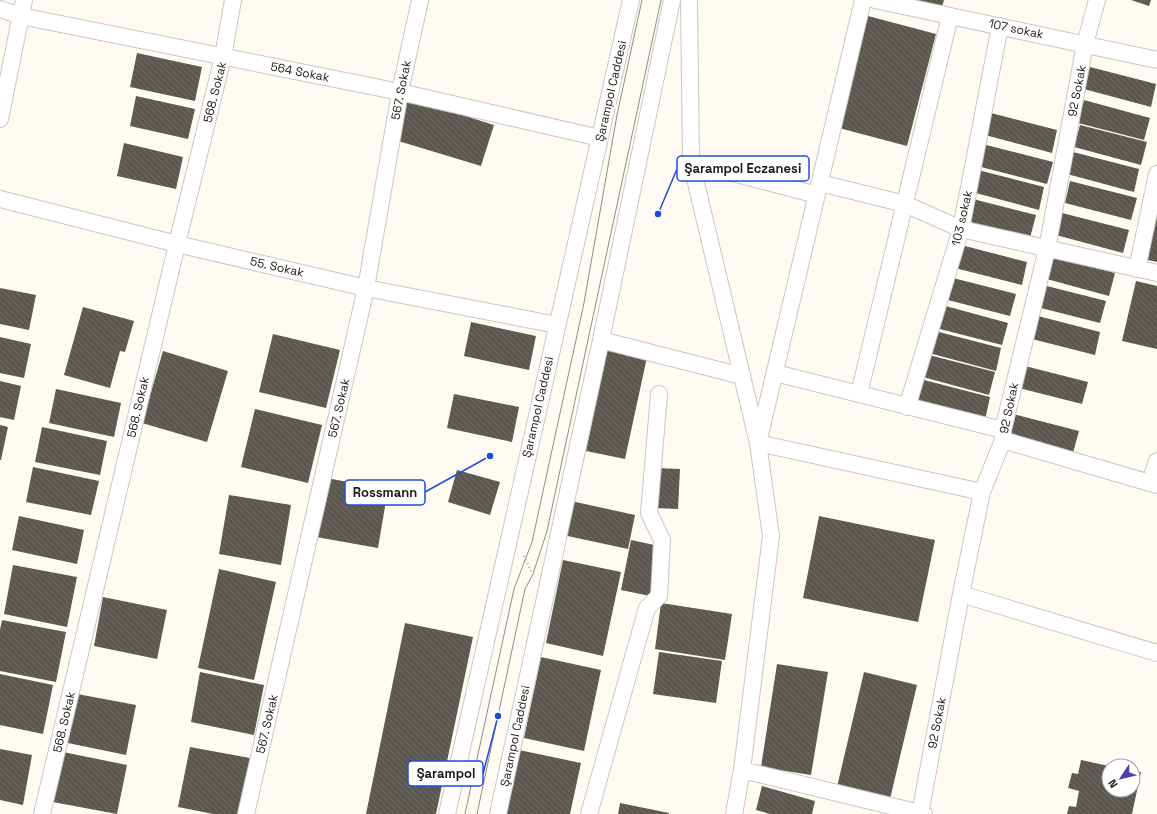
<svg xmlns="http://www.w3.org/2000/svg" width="1157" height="814" viewBox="0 0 1157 814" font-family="'Space Grotesk',sans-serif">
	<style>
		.building { fill: url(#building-back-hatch) }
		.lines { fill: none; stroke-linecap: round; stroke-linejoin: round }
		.street-casing { stroke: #ccc7bf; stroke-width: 18 }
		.path { stroke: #a9a5a0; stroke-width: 2.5; stroke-dasharray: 1 3; stroke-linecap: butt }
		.street { stroke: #fff; stroke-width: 16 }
		.tram { stroke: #8f8c87; stroke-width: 1 }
		.labels { text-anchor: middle; stroke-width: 4; stroke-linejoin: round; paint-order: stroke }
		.street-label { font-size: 12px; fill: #1c1a17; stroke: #fff }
		.leader { fill: none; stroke: #1d4ed8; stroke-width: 1.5 }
		.callout-dot { fill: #1d4ed8; stroke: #fff; stroke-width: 1.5 }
		.callout { fill: #fff; stroke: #1d4ed8; stroke-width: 1.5 }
		.callout-label { font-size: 13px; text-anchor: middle; font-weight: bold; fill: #1c1a17 }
	</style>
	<defs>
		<pattern id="building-back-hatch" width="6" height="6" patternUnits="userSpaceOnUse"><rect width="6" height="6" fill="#5c5851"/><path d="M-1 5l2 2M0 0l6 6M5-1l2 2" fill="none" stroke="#6f6c66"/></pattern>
	</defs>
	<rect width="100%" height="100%" fill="#fffaf4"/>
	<!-- building -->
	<path class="building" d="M 905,0 L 944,0 L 941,10 Z
		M 1131,0 L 1151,0 L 1149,6 Z
		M 868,16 L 936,34 L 907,146 L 839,128 Z
		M 137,53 L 202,67 L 195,101 L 130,87 Z
		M 1090,67 L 1156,84 L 1151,107 L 1084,89 Z
		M 136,96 L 195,109 L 188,139 L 130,126 Z
		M 408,98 L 494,125 L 481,166 L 395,140 Z
		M 1084,100 L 1150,118 L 1144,140 L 1078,123 Z
		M 991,113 L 1057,130 L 1052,153 L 985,135 Z
		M 1080,125 L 1147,142 L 1141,165 L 1074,147 Z
		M 124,143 L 183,157 L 176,189 L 117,176 Z
		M 986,145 L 1053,162 L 1047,184 L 981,167 Z
		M 1073,152 L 1139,169 L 1134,192 L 1067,174 Z
		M 978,170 L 1044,187 L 1039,210 L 972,192 Z
		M 1070,181 L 1137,198 L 1131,220 L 1065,203 Z
		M 969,198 L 1036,215 L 1030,238 L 963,220 Z
		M 1157,200 L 1157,262 L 1143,259 Z
		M 1062,213 L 1129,230 L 1123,253 L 1056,235 Z
		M 961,245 L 1027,262 L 1022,285 L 955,268 Z
		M 1048,256 L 1115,273 L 1109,296 L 1043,278 Z
		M 949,277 L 1016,294 L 1010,316 L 944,299 Z
		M 1136,281 L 1157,286 L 1157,349 L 1122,341 Z
		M 1039,284 L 1106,301 L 1100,323 L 1033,306 Z
		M 0,288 L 36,295 L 29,330 L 0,324 Z
		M 942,305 L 1008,323 L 1002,345 L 936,328 Z
		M 83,307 L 134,321 L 125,352 L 120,351 L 110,388 L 64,375 Z
		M 1034,315 L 1100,332 L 1095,355 L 1028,338 Z
		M 471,322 L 536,336 L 529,370 L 464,356 Z
		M 935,331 L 1001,348 L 996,371 L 929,353 Z
		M 273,334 L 340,350 L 326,408 L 259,392 Z
		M 0,337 L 31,344 L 24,378 L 0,373 Z
		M 607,349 L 647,357 L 625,459 L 586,451 Z
		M 163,351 L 228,371 L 207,442 L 142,423 Z
		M 929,355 L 995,372 L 989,395 L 923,377 Z
		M 1021,365 L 1088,382 L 1082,404 L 1015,387 Z
		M 924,380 L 990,397 L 985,420 L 918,402 Z
		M 0,381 L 21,386 L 14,420 L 0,417 Z
		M 56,389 L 121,403 L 114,437 L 49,423 Z
		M 454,394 L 519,407 L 512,442 L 447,428 Z
		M 255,409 L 322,425 L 308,483 L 241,467 Z
		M 1013,414 L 1079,431 L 1073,453 L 1007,436 Z
		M 0,425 L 8,427 L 1,460 L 0,460 Z
		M 42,427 L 107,441 L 100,475 L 35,462 Z
		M 33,467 L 99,481 L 91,515 L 26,502 Z
		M 656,468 L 680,469 L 678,509 L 654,508 Z
		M 457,470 L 500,482 L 490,515 L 448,502 Z
		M 326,478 L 388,489 L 378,548 L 316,537 Z
		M 229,495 L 291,505 L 281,565 L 219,554 Z
		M 571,501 L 635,515 L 628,549 L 563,535 Z
		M 19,516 L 84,530 L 77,564 L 12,550 Z
		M 819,516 L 935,540 L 918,622 L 803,598 Z
		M 631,540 L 659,546 L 650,596 L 621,590 Z
		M 563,560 L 621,572 L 603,656 L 546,643 Z
		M 13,565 L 77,577 L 67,627 L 4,614 Z
		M 219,569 L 276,582 L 254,680 L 198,668 Z
		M 103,597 L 167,610 L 157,659 L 94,646 Z
		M 661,603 L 732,614 L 725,660 L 655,649 Z
		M 2,620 L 66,632 L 56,682 L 0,671 L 0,630 Z
		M 405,623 L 473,637 L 436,814 L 366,814 Z
		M 659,652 L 722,661 L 716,703 L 653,694 Z
		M 541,657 L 601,670 L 584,751 L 524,738 Z
		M 777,664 L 828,672 L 811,775 L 761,767 Z
		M 200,672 L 264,685 L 254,735 L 191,722 Z
		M 864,672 L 917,685 L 890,799 L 837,787 Z
		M 0,674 L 53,685 L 43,734 L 0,725 Z
		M 72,693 L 136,705 L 126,755 L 63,742 Z
		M 190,747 L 250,758 L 239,814 L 213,814 L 178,807 Z
		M 0,749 L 32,755 L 23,805 L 0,800 Z
		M 519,750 L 581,763 L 570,814 L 505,814 Z
		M 63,752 L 127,765 L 117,814 L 53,802 Z
		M 1081,760 L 1109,766 L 1109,790 L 1133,790 L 1133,771 L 1141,772 L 1132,814 L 1067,814 L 1069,806 L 1076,807 L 1079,791 L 1068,788 L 1072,773 L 1078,774 Z
		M 762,786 L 815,801 L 812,814 L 770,814 L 756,810 Z
		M 620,803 L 669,813 L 669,814 L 618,814 Z"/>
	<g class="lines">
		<defs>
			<path id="street" d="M 689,0 L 691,162 L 758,443 L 771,536 L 742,770 L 734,814
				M 863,0 L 758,443 L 982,492
				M 875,0 L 1157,60
				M 0,9 L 21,16 L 400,92 L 600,138
				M 0,119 L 24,0
				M 691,162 L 817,195
				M 820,183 L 905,204 L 961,229 L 1157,273
				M 0,199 L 177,244 L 366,288 L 557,325
				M 1137,269 L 1157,174
				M 601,340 L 742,376
				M 775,373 L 1003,430
				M 859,394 L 950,16
				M 907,407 L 961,229 L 1000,26
				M 1003,440 L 1157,485
				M 1150,483 L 1157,461
				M 961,594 L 1157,653
				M 742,770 L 924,814
				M 42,814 L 177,244 L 223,57 L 233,0
				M 246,814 L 366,288 L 400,92 L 420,0
				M 447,814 L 631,0
				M 498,814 L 601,340 L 672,0
				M 589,814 L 647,608 L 659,596 L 662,540 L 649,513 L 659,394
				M 920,814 L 961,594 L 982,492 L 1003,440 L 1003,430 L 1047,249 L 1085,44 L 1097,0"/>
		</defs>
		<!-- street casing -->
		<use href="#street" class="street-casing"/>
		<!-- path -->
		<path class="path" d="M 524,556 L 532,573"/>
		<!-- street -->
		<use href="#street" class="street"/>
		<!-- tram -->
		<path class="tram" d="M 465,814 L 514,589 L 532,542 L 584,303 L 617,115 L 642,0
			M 477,814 L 525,589 L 533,574 L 547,531 L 661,0"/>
	</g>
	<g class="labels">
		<!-- street labels -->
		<g class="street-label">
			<text transform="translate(1016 29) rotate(12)" y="4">107 sokak</text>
			<text transform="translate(300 72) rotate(11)" y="4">564 Sokak</text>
			<text transform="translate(401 90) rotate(-79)" y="4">567. Sokak</text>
			<text transform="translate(611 91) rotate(-77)" y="4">Şarampol Caddesi</text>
			<text transform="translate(1077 91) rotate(-79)" y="4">92 Sokak</text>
			<text transform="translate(215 92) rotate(-76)" y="4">568. Sokak</text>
			<text transform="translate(962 218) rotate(-77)" y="4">103 sokak</text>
			<text transform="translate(277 267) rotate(13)" y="4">55. Sokak</text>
			<text transform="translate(138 407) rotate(-77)" y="4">568. Sokak</text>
			<text transform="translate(538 407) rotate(-77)" y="4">Şarampol Caddesi</text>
			<text transform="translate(339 408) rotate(-77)" y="4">567. Sokak</text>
			<text transform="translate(1009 408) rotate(-78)" y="4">92 Sokak</text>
			<text transform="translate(64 722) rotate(-77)" y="4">568. Sokak</text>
			<text transform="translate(937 723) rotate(-79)" y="4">92 Sokak</text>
			<text transform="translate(267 724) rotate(-77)" y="4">567. Sokak</text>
			<text transform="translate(515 736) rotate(-78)" y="4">Şarampol Caddesi</text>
		</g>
	</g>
	<!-- callouts -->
	<path class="leader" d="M658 214L677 169M490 456L425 492M498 716L483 774"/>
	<g class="callout-dot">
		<circle cx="658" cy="214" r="4"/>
		<circle cx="490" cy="456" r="4"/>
		<circle cx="498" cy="716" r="4"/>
	</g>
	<g class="callout">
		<rect x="677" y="156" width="132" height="25" rx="4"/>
		<rect x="345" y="480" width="80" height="25" rx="4"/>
		<rect x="408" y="761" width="75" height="25" rx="4"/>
	</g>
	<g class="callout-label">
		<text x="743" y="173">Şarampol Eczanesi</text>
		<text x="385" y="497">Rossmann</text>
		<text x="446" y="778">Şarampol</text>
	</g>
	<!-- north arrow -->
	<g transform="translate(1121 778) rotate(235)"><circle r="19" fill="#ffffff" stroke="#a4a3a2"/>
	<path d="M0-3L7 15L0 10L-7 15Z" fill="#533bb2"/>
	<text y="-6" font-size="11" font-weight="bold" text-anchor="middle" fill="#1c1a17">N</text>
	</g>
</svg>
